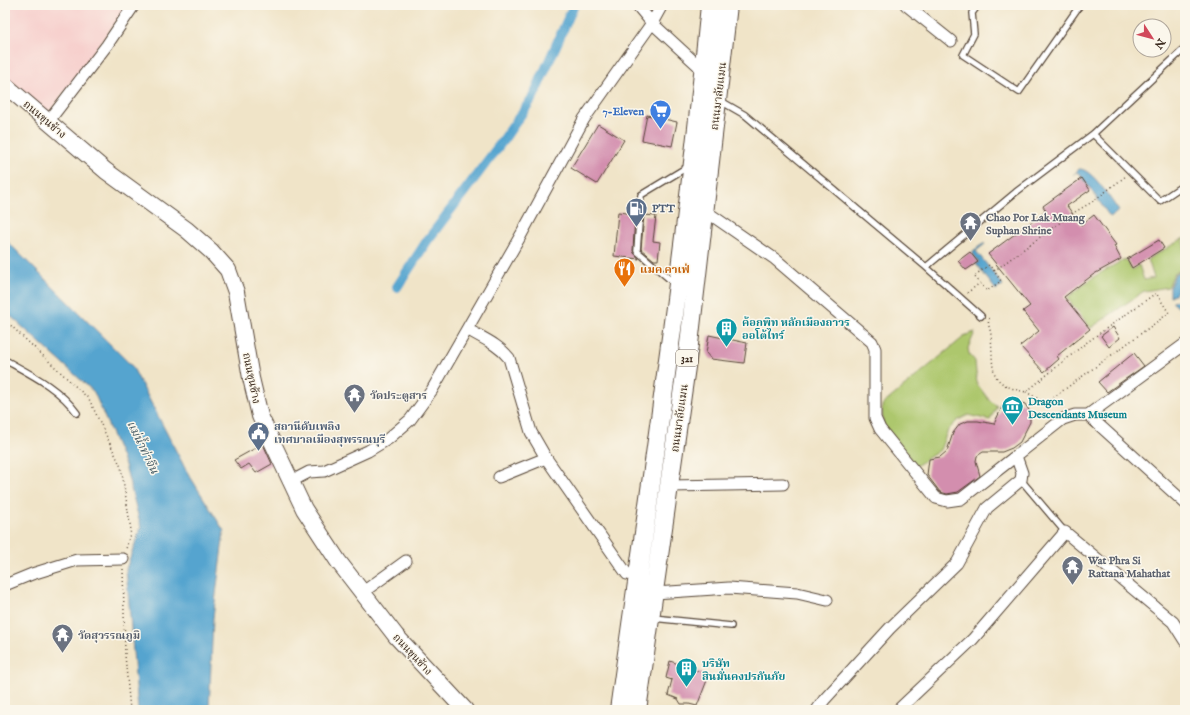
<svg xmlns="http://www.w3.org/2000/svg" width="1190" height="715" viewBox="0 0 1190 715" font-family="'IM FELL English','Noto Serif Thai',serif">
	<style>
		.built { fill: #f7d0cd }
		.green { fill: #adc76d; stroke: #747846 }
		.water { fill: #55a4cf; stroke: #486776 }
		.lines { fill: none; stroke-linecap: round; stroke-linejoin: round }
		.canal { stroke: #55a4cf; stroke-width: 10 }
		.building { fill: #d38eae }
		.lane-casing { stroke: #564638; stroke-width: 8 }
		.street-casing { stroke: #564638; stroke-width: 13 }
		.secondary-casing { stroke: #564638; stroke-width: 18 }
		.primary-casing { stroke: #564638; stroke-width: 20 }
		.path { stroke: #564638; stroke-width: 1.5; stroke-dasharray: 1 3; stroke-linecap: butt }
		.lane { stroke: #fff; stroke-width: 5.5 }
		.street { stroke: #fff; stroke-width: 11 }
		.secondary { stroke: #fff; stroke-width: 16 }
		.primary { stroke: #fff; stroke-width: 18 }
		.labels { text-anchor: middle; stroke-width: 3; stroke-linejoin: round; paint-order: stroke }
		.shield { fill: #fbf7ec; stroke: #75685c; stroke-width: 1 }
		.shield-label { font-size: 10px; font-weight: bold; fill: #3b2a1e }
		.street-label { font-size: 11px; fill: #3b2a1e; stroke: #fbf7ec }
		.shop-label { font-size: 11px; font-weight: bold; fill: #366cbe; stroke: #fbf7ec; text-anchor: end }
		.service-label { font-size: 11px; font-weight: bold; fill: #4e5e75; stroke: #fbf7ec; text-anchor: start }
		.worship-label { font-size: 11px; font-weight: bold; fill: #5b616d; stroke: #fbf7ec; text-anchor: start }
		.food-label { font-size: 11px; font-weight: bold; fill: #c56008; stroke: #fbf7ec; text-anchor: start }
		.culture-label { font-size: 11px; font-weight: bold; fill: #0d838f; stroke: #fbf7ec; text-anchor: start }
		.water-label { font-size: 12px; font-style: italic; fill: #455b65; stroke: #fbf7ec }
	</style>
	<rect width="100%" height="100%" fill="#fbf7ec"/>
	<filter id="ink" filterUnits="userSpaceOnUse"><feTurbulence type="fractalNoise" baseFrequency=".025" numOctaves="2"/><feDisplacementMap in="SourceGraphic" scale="8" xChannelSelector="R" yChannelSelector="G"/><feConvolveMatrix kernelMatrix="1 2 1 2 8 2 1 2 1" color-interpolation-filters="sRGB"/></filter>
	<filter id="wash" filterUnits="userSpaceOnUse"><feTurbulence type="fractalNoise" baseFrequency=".012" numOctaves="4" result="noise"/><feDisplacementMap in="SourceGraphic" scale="16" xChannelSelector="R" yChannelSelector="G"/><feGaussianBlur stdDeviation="0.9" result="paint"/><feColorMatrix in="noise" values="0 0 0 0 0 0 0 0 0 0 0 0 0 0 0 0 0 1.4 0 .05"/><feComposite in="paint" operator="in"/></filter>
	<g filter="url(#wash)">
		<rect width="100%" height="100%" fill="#f0e4c8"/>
		<!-- built -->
		<path class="built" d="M 5,5 L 128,5 L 48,114 L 5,77 Z"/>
		<!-- green -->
		<path class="green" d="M 1184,238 L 1185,269 L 1174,273 L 1168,287 L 1144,291 L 1091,328 L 1067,298 L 1095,276 L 1125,259 L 1132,270 L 1139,265 L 1144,280 L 1154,278 L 1148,259 Z
			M 975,332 L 968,348 L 969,354 L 975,361 L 977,384 L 989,400 L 997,406 L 990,420 L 968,415 L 957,421 L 948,430 L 940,450 L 916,466 L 883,424 L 882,405 L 966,335 Z"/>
		<!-- water -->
		<path class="water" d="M 1079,169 C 1092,168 1111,200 1119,211 L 1110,217 L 1080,174 L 1076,172 L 1073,175 Z
			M 5,239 L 132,366 L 186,470 L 224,531 L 213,618 L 209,710 L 138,710 L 126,569 L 141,527 L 125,465 L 94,392 L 5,311 Z
			M 984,243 L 985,244 L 976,251 L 1003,285 L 996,290 L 976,264 L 979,262 L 973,254 L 973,251 Z
			M 1185,270 L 1185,281 L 1181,282 L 1175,295 L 1170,296 L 1170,286 L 1175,274 Z
			M 1178,300 L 1185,307 L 1185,313 L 1172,302 Z"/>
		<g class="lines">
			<!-- canal -->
			<path class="canal" d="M 397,287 L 427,241 L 504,139 L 533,97 L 574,5"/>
		</g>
		<g id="blocks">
			<!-- building -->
			<path class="building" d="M 647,115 L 677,122 L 672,146 L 642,140 Z
				M 598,124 L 624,140 L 597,184 L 571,168 Z
				M 1082,178 L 1090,190 L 1067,206 L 1081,225 L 1094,215 L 1116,245 L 1114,246 L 1121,259 L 1094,274 L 1064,297 L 1090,329 L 1057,356 L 1059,359 L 1044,372 L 1020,346 L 1039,331 L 1023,311 L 1030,306 L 988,254 L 1046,211 L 1043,206 Z
				M 618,212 L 635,214 L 633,251 L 639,259 L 614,256 Z
				M 644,215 L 656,216 L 653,241 L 660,242 L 658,260 L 654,260 L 641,249 Z
				M 1159,240 L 1164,248 L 1132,268 L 1127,259 Z
				M 970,252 L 978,262 L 966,270 L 958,261 Z
				M 1113,327 L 1120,338 L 1109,347 L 1101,336 Z
				M 709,335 L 747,343 L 744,363 L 711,359 L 706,353 Z
				M 1134,353 L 1144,366 L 1107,392 L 1098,382 Z
				M 1009,401 L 1016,401 L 1025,404 L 1030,412 L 1030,422 L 1020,442 L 1012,448 L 1002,452 L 983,452 L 977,456 L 976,461 L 980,476 L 958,492 L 947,494 L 940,492 L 927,475 L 929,459 L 940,457 L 947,451 L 953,433 L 960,424 L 968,421 L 978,421 L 994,424 L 1003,405 Z
				M 263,444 L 272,464 L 256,473 L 249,464 L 241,469 L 234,460 Z
				M 670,661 L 709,675 L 697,706 L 689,704 L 681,704 L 678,699 L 668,695 L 672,680 L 666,678 Z"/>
		</g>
	</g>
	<g filter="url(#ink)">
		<use href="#blocks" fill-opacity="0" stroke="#564638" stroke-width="1"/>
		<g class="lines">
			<defs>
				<path id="lane" d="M 978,5 L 972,13 L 974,34 L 963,55 L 1019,92 L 1080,5
					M 719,100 L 745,115 L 926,267 L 981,316
					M 1093,134 L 1160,201 L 1185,184
					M 926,267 L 1016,192 L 1093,134 L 1185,48
					M 675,284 L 637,251 L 641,195 L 689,166
					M 5,360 C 32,375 59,388 77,413
					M 1021,480 L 1065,532
					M 653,618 L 731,626"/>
				<path id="street" d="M 637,5 L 652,23 L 703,70
					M 906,5 L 951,41
					M 48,122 L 107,45 L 134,5
					M 704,210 L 775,259 L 872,342 L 875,349 L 875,418 L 880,429 L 936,498 L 947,501 L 961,499 L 1063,419 L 1075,415 L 1088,415 L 1185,344
					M 467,329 C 482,338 498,344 509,358 L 531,432 L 546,458 L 627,574 L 638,575
					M 1088,415 L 1185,503
					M 499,477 L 546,458
					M 290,482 L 309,472 L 324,471 L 368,451 L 388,439 L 410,420 L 432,390 L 521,235 L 584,119 L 652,23 L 662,5
					M 670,486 L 783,484
					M 5,585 L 32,574 L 77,560 L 123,559
					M 363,592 L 406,561
					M 655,593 L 729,588 L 797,593 L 827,600
					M 817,710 L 824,700 L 890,628 L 957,563 L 987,508 L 1021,480 L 1022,473 L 1016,456
					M 898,710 L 973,639 L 1065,532 L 1173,622 L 1185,641"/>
				<path id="secondary" d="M 5,85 L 106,171 L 187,230 L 211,251 L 228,270 L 236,292 L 251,378 L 260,416 L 304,509 L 338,561 L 396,636 L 465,710"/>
				<path id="primary" d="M 619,710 C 652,475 687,241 710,5
					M 637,710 L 688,353 L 728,5"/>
			</defs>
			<!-- lane casing -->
			<use href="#lane" class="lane-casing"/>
			<!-- street casing -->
			<use href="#street" class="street-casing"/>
			<!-- secondary casing -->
			<use href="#secondary" class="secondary-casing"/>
			<!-- primary casing -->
			<use href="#primary" class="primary-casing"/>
			<!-- path -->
			<path class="path" d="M 994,271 L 989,265 L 974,276 L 987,291 L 1001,281 L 994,271 L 1073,213 L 1092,202 L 1126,176
				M 967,293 L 980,283
				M 989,318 C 987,326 991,329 991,336 C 994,369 986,384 1026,392 L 1086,343 L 1156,293 L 1169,313 L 1046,403 L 1026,392
				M 5,320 L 89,399 L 121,467 L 131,530 L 126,549
				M 123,569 L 125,655 L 130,710"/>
			<!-- lane -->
			<use href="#lane" class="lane"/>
			<!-- street -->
			<use href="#street" class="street"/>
			<!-- secondary -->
			<use href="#secondary" class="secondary"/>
			<!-- primary -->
			<use href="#primary" class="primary"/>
		</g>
	</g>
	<!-- icons -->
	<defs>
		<symbol id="supermarket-pin" viewBox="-11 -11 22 30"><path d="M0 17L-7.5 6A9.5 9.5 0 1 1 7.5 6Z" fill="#3f7fe0" stroke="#fbf7ec"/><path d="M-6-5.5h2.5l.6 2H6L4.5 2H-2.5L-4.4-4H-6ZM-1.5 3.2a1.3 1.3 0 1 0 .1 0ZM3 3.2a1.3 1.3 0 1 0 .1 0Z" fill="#fff"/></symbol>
		<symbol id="fuel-pin" viewBox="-11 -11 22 30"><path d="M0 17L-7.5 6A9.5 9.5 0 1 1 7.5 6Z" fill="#5c6f8a" stroke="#fbf7ec"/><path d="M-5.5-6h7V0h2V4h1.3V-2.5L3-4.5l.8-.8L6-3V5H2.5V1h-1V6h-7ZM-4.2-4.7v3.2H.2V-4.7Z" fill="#fff"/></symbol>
		<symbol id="temple-pin" viewBox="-11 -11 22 30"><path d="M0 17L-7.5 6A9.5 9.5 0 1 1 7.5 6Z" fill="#6b7280" stroke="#fbf7ec"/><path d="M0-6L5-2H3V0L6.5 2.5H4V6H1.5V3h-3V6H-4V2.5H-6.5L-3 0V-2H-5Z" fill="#fff"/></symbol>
		<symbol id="restaurant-pin" viewBox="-11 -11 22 30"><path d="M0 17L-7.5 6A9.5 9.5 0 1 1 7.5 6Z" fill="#e8710a" stroke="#fbf7ec"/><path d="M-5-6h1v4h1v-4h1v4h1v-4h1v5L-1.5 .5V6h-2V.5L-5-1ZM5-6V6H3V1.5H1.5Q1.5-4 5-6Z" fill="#fff"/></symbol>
		<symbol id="building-pin" viewBox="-11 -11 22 30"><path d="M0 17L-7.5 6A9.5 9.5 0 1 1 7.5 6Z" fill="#0f9aa8" stroke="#fbf7ec"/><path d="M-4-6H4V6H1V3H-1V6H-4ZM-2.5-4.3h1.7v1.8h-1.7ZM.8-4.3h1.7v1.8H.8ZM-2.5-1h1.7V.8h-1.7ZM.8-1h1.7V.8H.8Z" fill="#fff"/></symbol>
		<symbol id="museum-pin" viewBox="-11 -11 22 30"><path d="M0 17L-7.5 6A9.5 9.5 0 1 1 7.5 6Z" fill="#0f9aa8" stroke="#fbf7ec"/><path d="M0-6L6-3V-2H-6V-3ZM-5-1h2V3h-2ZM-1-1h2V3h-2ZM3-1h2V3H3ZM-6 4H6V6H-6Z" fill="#fff"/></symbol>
		<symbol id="civic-pin" viewBox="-11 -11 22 30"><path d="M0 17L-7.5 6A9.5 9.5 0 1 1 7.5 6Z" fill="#5c6f8a" stroke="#fbf7ec"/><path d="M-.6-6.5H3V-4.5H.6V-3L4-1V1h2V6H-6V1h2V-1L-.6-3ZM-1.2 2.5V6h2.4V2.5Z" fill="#fff"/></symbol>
	</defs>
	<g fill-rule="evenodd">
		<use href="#supermarket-pin" x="648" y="98" width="25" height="34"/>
		<use href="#fuel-pin" x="624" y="196" width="25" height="34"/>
		<use href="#temple-pin" x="958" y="210" width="25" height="34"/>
		<use href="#restaurant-pin" x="612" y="256" width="25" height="34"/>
		<use href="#building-pin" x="714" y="316" width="25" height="34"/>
		<use href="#temple-pin" x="342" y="382" width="25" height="34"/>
		<use href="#museum-pin" x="1000" y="394" width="25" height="34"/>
		<use href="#civic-pin" x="246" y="420" width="25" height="34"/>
		<use href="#temple-pin" x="1060" y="554" width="25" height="34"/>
		<use href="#temple-pin" x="50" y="622" width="25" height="34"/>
		<use href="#building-pin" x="674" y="656" width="25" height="34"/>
	</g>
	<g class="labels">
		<!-- shield labels -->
		<rect class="shield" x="676" y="350" width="22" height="16" rx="3"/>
		<g class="shield-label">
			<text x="687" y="362">321</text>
		</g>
		<!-- street labels -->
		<g class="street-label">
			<text transform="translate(718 96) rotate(-83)" y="4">ถนนมาลัยแมน</text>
			<text transform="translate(45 119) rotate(40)" y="4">ถนนขุนช้าง</text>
			<text transform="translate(252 378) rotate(78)" y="4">ถนนขุนช้าง</text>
			<text transform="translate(679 418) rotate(-82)" y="4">ถนนมาลัยแมน</text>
			<text transform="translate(413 654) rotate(47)" y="4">ถนนขุนช้าง</text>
		</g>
		<!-- shop labels -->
		<g class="shop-label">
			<text x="644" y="115">7-Eleven</text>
		</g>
		<!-- service labels -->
		<g class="service-label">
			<text x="652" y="212">PTT</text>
			<text x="274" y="430">สถานีดับเพลิง<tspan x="274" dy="13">เทศบาลเมืองสุพรรณบุรี</tspan></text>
		</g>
		<!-- worship labels -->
		<g class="worship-label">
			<text x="986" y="221">Chao Por Lak Muang<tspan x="986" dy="13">Suphan Shrine</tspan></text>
			<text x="370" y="399">วัดประตูสาร</text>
			<text x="1088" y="564">Wat Phra Si<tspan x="1088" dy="13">Rattana Mahathat</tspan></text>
			<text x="78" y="639">วัดสุวรรณภูมิ</text>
		</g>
		<!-- food labels -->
		<g class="food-label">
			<text x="640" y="273">แมค คาเฟ่</text>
		</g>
		<!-- culture labels -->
		<g class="culture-label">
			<text x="742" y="326">ค้อกพิท หลักเมืองถาวร<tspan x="742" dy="13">ออโต้ไทร์</tspan></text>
			<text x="1028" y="405">Dragon<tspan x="1028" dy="13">Descendants Museum</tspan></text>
			<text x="702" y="667">บริษัท<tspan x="702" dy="13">สินมั่นคงปรกันภัย</tspan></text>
		</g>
		<!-- water labels -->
		<g class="water-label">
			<text transform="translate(143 447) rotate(64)" y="4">แม่น้ำท่าจีน</text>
		</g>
	</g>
	<!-- margin -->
	<rect width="1190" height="715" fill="none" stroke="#fbf7ec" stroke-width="20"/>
	<!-- north arrow -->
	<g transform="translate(1152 38) rotate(126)"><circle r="19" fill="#fbf7ec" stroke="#aea59a"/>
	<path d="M0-3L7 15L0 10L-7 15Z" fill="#d1495b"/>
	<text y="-6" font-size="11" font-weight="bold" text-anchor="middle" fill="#3b2a1e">N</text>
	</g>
</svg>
